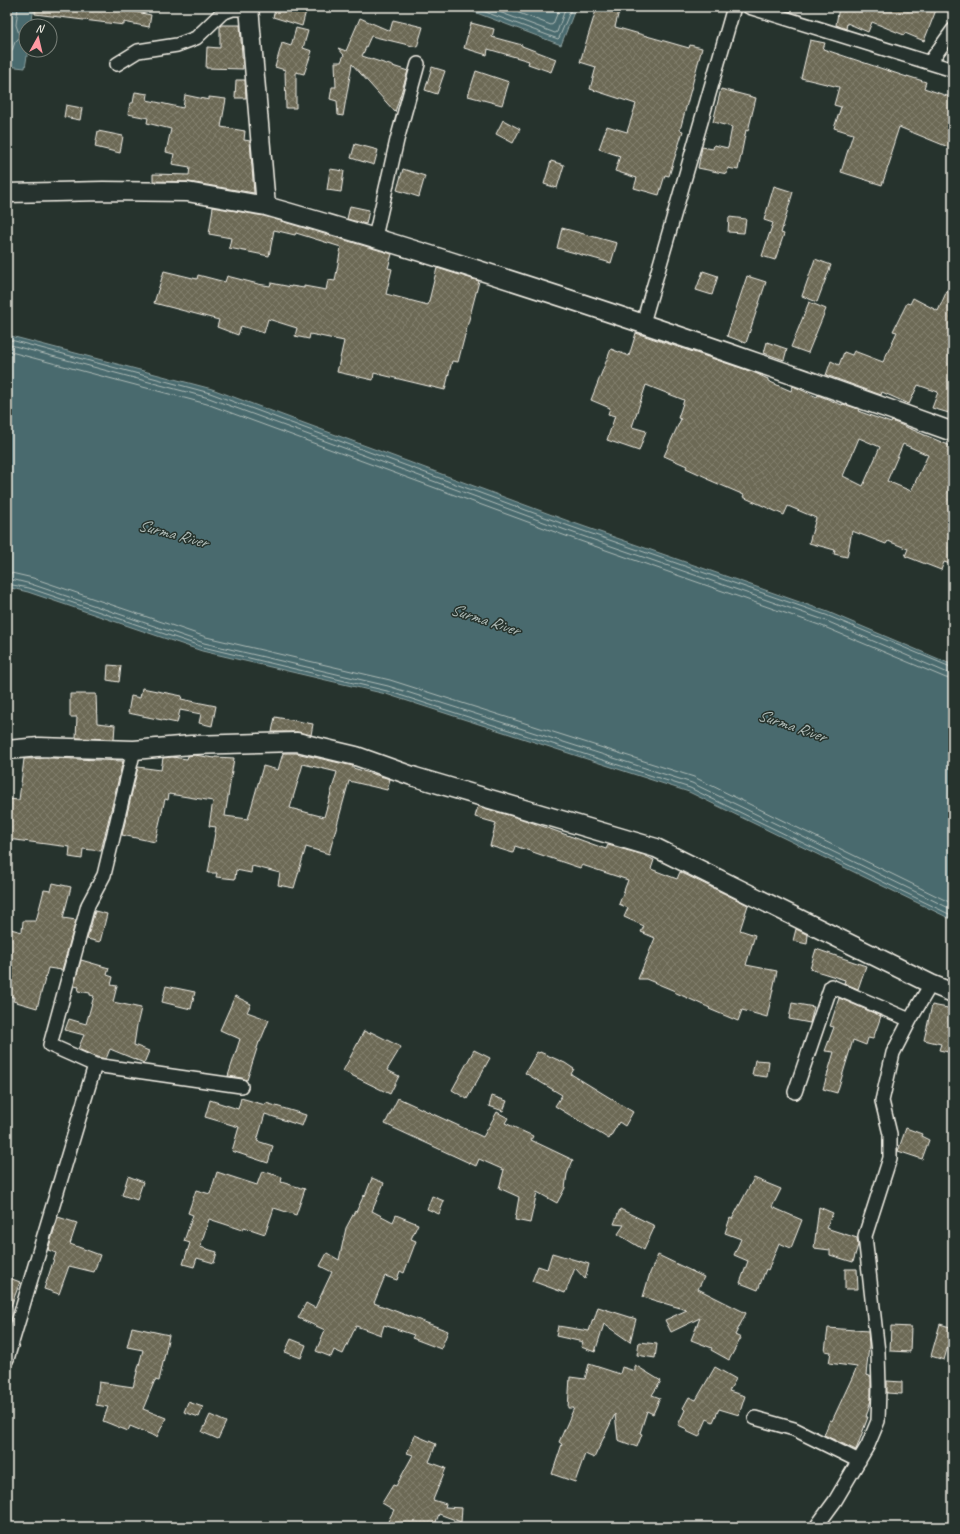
<svg xmlns="http://www.w3.org/2000/svg" width="960" height="1534" viewBox="0 0 960 1534" font-family="Caveat,sans-serif">
	<style>
		.water { fill: #486a6e; stroke: #8da09f }
		.lines { fill: none; stroke-linecap: round; stroke-linejoin: round }
		.shore { stroke: #afbbb7; stroke-width: 1 }
		.building { fill: url(#building-cross-hatch); stroke: #f4f1e8; fill-rule: evenodd }
		.street-casing { stroke: #f4f1e8; stroke-width: 16 }
		.secondary-casing { stroke: #f4f1e8; stroke-width: 21 }
		.street { stroke: #26332d; stroke-width: 13 }
		.secondary { stroke: #26332d; stroke-width: 18 }
		.labels { text-anchor: middle; stroke-width: 3; stroke-linejoin: round; paint-order: stroke }
		.water-label { font-size: 17px; font-style: italic; fill: #afbbb7; stroke: #26332d }
	</style>
	<defs>
		<pattern id="building-cross-hatch" width="8" height="8" patternUnits="userSpaceOnUse"><rect width="8" height="8" fill="#6c6955"/><path d="M0 0l8 8M0 8l8-8" fill="none" stroke="#827f6d"/></pattern>
	</defs>
	<rect width="100%" height="100%" fill="#26332d"/>
	<filter id="ink" filterUnits="userSpaceOnUse"><feTurbulence type="fractalNoise" baseFrequency=".025" numOctaves="2"/><feDisplacementMap in="SourceGraphic" scale="8" xChannelSelector="R" yChannelSelector="G"/><feConvolveMatrix kernelMatrix="1 2 1 2 8 2 1 2 1" color-interpolation-filters="sRGB"/></filter>
	<g filter="url(#ink)">
		<!-- water -->
		<path class="water" d="M 7,7 L 34,7 L 31,26 L 26,26 L 26,50 L 28,50 L 25,68 L 7,66 Z
			M 461,7 L 576,7 L 561,45 Z
			M 7,335 L 212,389 L 571,522 L 828,612 L 953,665 L 953,920 L 689,792 L 386,694 L 202,651 L 28,592 L 7,587 Z"/>
		<g class="lines">
			<!-- shore -->
			<path class="shore" d="M 472,7 L 558,39 L 559,38 L 572,7
				M 486,7 L 555,33 L 557,32 L 566,7
				M 503,7 L 551,25 L 553,24 L 560,7
				M 7,51 L 12,51 L 15,42 L 20,37 L 16,25 L 18,7
				M 7,339 L 210,393 L 569,526 L 826,615 L 953,668
				M 7,344 L 209,398 L 568,531 L 824,620 L 948,673 L 953,673
				M 7,351 L 207,404 L 566,536 L 822,626 L 946,678 L 953,679
				M 7,572 L 33,578 L 206,637 L 390,680 L 694,777 L 953,904
				M 7,578 L 31,584 L 204,643 L 388,686 L 692,783 L 953,910
				M 7,584 L 29,588 L 203,647 L 387,691 L 690,788 L 953,916"/>
		</g>
		<!-- building -->
		<path class="building" d="M 35,7 L 126,7 L 126,10 L 151,15 L 149,27 L 124,22 L 124,25 L 35,14 Z
			M 276,7 L 307,7 L 302,26 L 273,17 Z
			M 597,7 L 620,7 L 615,27 L 689,48 L 690,45 L 702,48 L 680,130 L 683,131 L 669,176 L 665,175 L 659,195 L 634,188 L 637,178 L 615,171 L 620,156 L 599,149 L 607,126 L 627,132 L 636,104 L 590,89 L 596,67 L 580,62 Z
			M 839,7 L 928,7 L 936,10 L 924,41 L 905,33 L 904,35 L 872,22 L 868,32 L 847,23 L 846,29 L 836,25 Z
			M 360,18 L 390,31 L 393,20 L 423,27 L 417,47 L 371,36 L 362,56 L 408,71 L 395,112 L 352,64 L 343,116 L 338,115 L 337,101 L 330,99 L 332,87 L 336,87 L 335,62 L 341,62 L 344,55 L 338,48 L 346,51 Z
			M 471,23 L 494,29 L 492,37 L 522,45 L 522,46 L 556,59 L 551,72 L 528,64 L 529,61 L 488,49 L 487,55 L 464,48 Z
			M 221,25 L 240,25 L 243,69 L 206,68 L 207,47 L 220,48 L 220,26 Z
			M 296,28 L 308,31 L 303,48 L 312,51 L 304,74 L 296,72 L 296,108 L 286,108 L 285,70 L 275,67 L 282,43 L 291,46 Z
			M 810,40 L 825,43 L 823,49 L 907,77 L 907,76 L 926,82 L 924,88 L 953,98 L 953,149 L 899,127 L 890,155 L 892,155 L 882,185 L 841,172 L 853,134 L 834,128 L 841,107 L 834,105 L 839,87 L 801,78 Z
			M 432,67 L 445,71 L 437,94 L 425,90 Z
			M 476,71 L 509,82 L 502,105 L 468,96 Z
			M 236,80 L 245,80 L 246,98 L 235,98 Z
			M 721,89 L 756,98 L 748,131 L 746,130 L 738,170 L 728,168 L 727,174 L 698,168 L 702,147 L 713,149 L 714,145 L 728,148 L 732,127 L 713,122 Z
			M 135,92 L 148,94 L 147,100 L 183,108 L 185,95 L 209,100 L 209,97 L 226,99 L 221,127 L 245,131 L 244,140 L 250,141 L 254,193 L 189,182 L 153,181 L 153,174 L 189,175 L 190,167 L 172,164 L 174,154 L 166,152 L 171,129 L 147,123 L 148,118 L 128,114 L 130,103 L 133,103 Z
			M 66,105 L 82,108 L 80,120 L 64,117 Z
			M 503,120 L 520,129 L 513,143 L 496,134 Z
			M 98,131 L 123,136 L 120,153 L 95,147 Z
			M 355,144 L 378,150 L 374,165 L 351,158 Z
			M 551,161 L 564,165 L 557,188 L 544,184 Z
			M 330,169 L 344,171 L 341,192 L 327,190 Z
			M 403,169 L 425,176 L 419,197 L 397,190 Z
			M 774,186 L 793,192 L 781,233 L 784,234 L 775,260 L 762,256 L 773,223 L 764,220 Z
			M 350,206 L 369,210 L 366,224 L 347,219 Z
			M 213,207 L 264,216 L 392,254 L 388,268 L 392,269 L 386,294 L 428,305 L 437,268 L 479,281 L 458,362 L 452,361 L 445,390 L 374,373 L 373,380 L 337,372 L 344,341 L 310,334 L 309,339 L 295,336 L 297,328 L 268,319 L 264,333 L 241,326 L 238,335 L 217,327 L 219,320 L 154,303 L 164,271 L 197,279 L 198,275 L 225,282 L 227,276 L 258,284 L 270,286 L 271,283 L 291,287 L 291,286 L 304,288 L 304,286 L 326,290 L 328,280 L 335,281 L 341,247 L 296,233 L 295,235 L 274,230 L 269,256 L 229,248 L 231,238 L 209,234 Z
			M 729,217 L 746,219 L 744,233 L 728,232 Z
			M 562,228 L 617,243 L 611,263 L 557,248 Z
			M 815,259 L 831,265 L 817,302 L 802,296 Z
			M 703,271 L 718,276 L 712,295 L 696,290 Z
			M 747,276 L 766,282 L 746,343 L 727,336 Z
			M 953,277 L 953,402 L 949,413 L 932,408 L 938,392 L 918,385 L 909,404 L 882,392 L 881,395 L 826,375 L 831,361 L 839,365 L 844,352 L 852,355 L 854,351 L 883,362 L 897,332 L 893,331 L 907,303 L 910,304 L 913,298 L 938,311 Z
			M 809,302 L 826,309 L 808,353 L 791,347 Z
			M 636,333 L 753,372 L 768,379 L 768,381 L 791,391 L 793,386 L 817,397 L 818,395 L 842,405 L 843,404 L 859,409 L 858,411 L 891,423 L 892,421 L 953,447 L 953,565 L 944,562 L 941,570 L 905,556 L 908,549 L 888,541 L 886,544 L 852,531 L 847,557 L 834,554 L 835,550 L 809,543 L 816,518 L 788,506 L 784,515 L 743,497 L 744,495 L 707,479 L 708,478 L 686,468 L 687,466 L 664,456 L 681,419 L 678,418 L 684,400 L 646,385 L 632,427 L 646,431 L 639,451 L 607,440 L 615,416 L 608,414 L 610,408 L 591,400 L 611,349 L 629,356 ZM 859,438 L 880,447 L 863,486 L 843,476 ZM 903,444 L 928,455 L 911,491 L 887,481 Z
			M 767,342 L 787,349 L 784,360 L 764,353 Z
			M 108,665 L 121,666 L 119,682 L 107,680 Z
			M 142,688 L 182,696 L 181,699 L 216,706 L 212,726 L 199,723 L 201,714 L 180,710 L 177,723 L 128,713 L 131,696 L 140,698 Z
			M 70,694 L 96,694 L 97,723 L 115,725 L 114,739 L 76,738 L 77,717 L 70,717 Z
			M 275,717 L 313,724 L 311,735 L 297,732 L 272,732 Z
			M 283,753 L 296,753 L 353,766 L 353,768 L 390,779 L 387,790 L 349,781 L 329,854 L 306,847 L 294,888 L 278,885 L 280,873 L 252,866 L 251,873 L 236,870 L 235,879 L 216,877 L 217,873 L 208,873 L 216,827 L 209,826 L 213,801 L 169,794 L 168,800 L 165,799 L 155,842 L 122,835 L 138,767 L 161,770 L 163,758 L 172,757 L 187,759 L 188,756 L 194,755 L 215,758 L 215,757 L 234,758 L 225,816 L 248,819 L 263,766 L 278,770 ZM 303,764 L 337,772 L 324,817 L 290,808 Z
			M 52,758 L 123,761 L 101,851 L 83,849 L 82,859 L 69,857 L 70,847 L 7,839 L 7,799 L 19,800 L 24,759 Z
			M 478,806 L 525,820 L 606,849 L 608,845 L 644,855 L 654,860 L 651,869 L 677,879 L 680,872 L 748,905 L 740,930 L 755,935 L 746,965 L 777,971 L 767,1017 L 742,1010 L 738,1021 L 709,1009 L 710,1008 L 674,992 L 675,991 L 646,979 L 638,979 L 655,938 L 641,932 L 644,926 L 624,917 L 628,908 L 619,904 L 628,880 L 582,865 L 580,868 L 515,846 L 513,853 L 490,846 L 496,823 L 475,817 Z
			M 53,883 L 71,887 L 63,918 L 76,920 L 62,970 L 48,968 L 37,1008 L 13,1001 L 14,997 L 7,996 L 7,970 L 11,951 L 7,950 L 7,928 L 22,932 L 23,921 L 36,921 L 44,890 L 51,891 Z
			M 95,911 L 107,914 L 100,942 L 87,939 Z
			M 796,929 L 808,935 L 807,944 L 793,941 Z
			M 816,949 L 866,966 L 858,989 L 844,983 L 845,980 L 810,969 Z
			M 81,960 L 109,968 L 107,975 L 113,977 L 111,985 L 117,986 L 113,1002 L 141,1008 L 137,1025 L 134,1045 L 149,1051 L 144,1063 L 110,1049 L 106,1059 L 97,1057 L 78,1049 L 84,1035 L 65,1030 L 69,1019 L 86,1024 L 94,996 L 90,995 L 90,993 L 78,991 L 79,987 L 74,986 Z
			M 166,986 L 195,992 L 191,1009 L 162,1002 Z
			M 235,996 L 251,1004 L 247,1012 L 269,1020 L 260,1042 L 259,1042 L 247,1080 L 242,1078 L 228,1076 L 240,1039 L 220,1030 Z
			M 839,998 L 881,1016 L 873,1039 L 868,1038 L 866,1045 L 853,1040 L 837,1093 L 823,1089 L 834,1052 L 825,1051 L 834,1027 L 830,1026 Z
			M 792,1003 L 814,1007 L 810,1023 L 789,1019 Z
			M 932,1005 L 953,1009 L 953,1053 L 939,1050 L 941,1044 L 924,1040 Z
			M 364,1031 L 370,1034 L 371,1032 L 401,1047 L 387,1070 L 399,1076 L 390,1094 L 343,1071 Z
			M 474,1050 L 490,1058 L 467,1099 L 452,1090 Z
			M 537,1052 L 539,1053 L 540,1052 L 565,1063 L 574,1069 L 571,1074 L 633,1112 L 625,1126 L 619,1122 L 609,1139 L 555,1106 L 562,1095 L 525,1073 Z
			M 755,1060 L 769,1061 L 767,1077 L 752,1075 Z
			M 492,1096 L 507,1101 L 503,1111 L 489,1106 Z
			M 241,1098 L 265,1105 L 266,1103 L 306,1115 L 302,1126 L 265,1114 L 257,1141 L 273,1146 L 268,1163 L 232,1151 L 239,1127 L 205,1117 L 210,1100 L 238,1109 Z
			M 398,1098 L 483,1137 L 497,1112 L 508,1118 L 505,1123 L 533,1136 L 531,1140 L 573,1160 L 567,1174 L 565,1188 L 557,1203 L 537,1192 L 530,1223 L 515,1220 L 519,1197 L 499,1188 L 504,1170 L 479,1159 L 476,1166 L 385,1124 Z
			M 906,1128 L 922,1134 L 921,1136 L 929,1140 L 922,1159 L 898,1151 Z
			M 262,1171 L 282,1177 L 281,1182 L 305,1189 L 296,1215 L 274,1208 L 265,1234 L 244,1227 L 243,1230 L 209,1219 L 200,1247 L 217,1252 L 214,1263 L 197,1258 L 194,1267 L 183,1264 L 190,1243 L 184,1241 L 193,1215 L 188,1213 L 196,1190 L 210,1194 L 217,1172 L 257,1185 Z
			M 128,1176 L 143,1182 L 137,1200 L 122,1195 Z
			M 372,1178 L 384,1183 L 372,1211 L 393,1222 L 396,1215 L 418,1224 L 411,1239 L 416,1241 L 404,1273 L 400,1271 L 397,1280 L 385,1276 L 374,1303 L 448,1331 L 441,1349 L 412,1338 L 414,1335 L 384,1325 L 381,1335 L 356,1326 L 343,1354 L 334,1350 L 331,1357 L 316,1351 L 325,1330 L 298,1318 L 306,1303 L 315,1308 L 332,1272 L 320,1266 L 327,1253 L 339,1260 L 346,1228 L 355,1211 L 356,1212 L 364,1195 L 365,1196 Z
			M 754,1178 L 781,1189 L 772,1207 L 802,1220 L 791,1248 L 779,1243 L 768,1270 L 766,1269 L 758,1290 L 740,1283 L 748,1261 L 734,1255 L 741,1239 L 725,1233 L 730,1218 L 732,1219 Z
			M 432,1196 L 444,1201 L 439,1214 L 427,1209 Z
			M 819,1207 L 833,1213 L 826,1228 L 857,1238 L 858,1245 L 853,1262 L 830,1255 L 830,1250 L 814,1248 Z
			M 620,1209 L 655,1226 L 644,1250 L 618,1234 L 624,1225 L 614,1224 Z
			M 58,1217 L 77,1223 L 70,1244 L 100,1255 L 94,1272 L 69,1266 L 59,1294 L 44,1289 L 56,1253 L 48,1250 Z
			M 552,1253 L 589,1264 L 585,1279 L 575,1268 L 565,1293 L 532,1281 L 538,1266 L 547,1269 Z
			M 658,1255 L 704,1277 L 698,1289 L 746,1313 L 735,1335 L 741,1338 L 729,1360 L 711,1350 L 712,1348 L 691,1340 L 700,1318 L 671,1332 L 665,1320 L 687,1310 L 643,1297 L 650,1273 Z
			M 845,1269 L 857,1269 L 858,1289 L 845,1289 Z
			M 7,1277 L 20,1282 L 8,1314 L 7,1313 Z
			M 598,1307 L 636,1319 L 630,1342 L 604,1324 L 595,1352 L 581,1347 L 583,1342 L 556,1336 L 558,1326 L 589,1331 L 593,1319 L 594,1320 Z
			M 940,1324 L 953,1328 L 944,1360 L 931,1356 Z
			M 891,1326 L 911,1327 L 910,1352 L 890,1351 Z
			M 132,1327 L 169,1335 L 159,1381 L 155,1380 L 143,1409 L 166,1418 L 157,1437 L 130,1426 L 128,1431 L 103,1421 L 108,1407 L 96,1405 L 99,1382 L 133,1387 L 143,1350 L 127,1347 Z
			M 828,1328 L 868,1331 L 869,1346 L 866,1375 L 871,1377 L 871,1400 L 866,1417 L 868,1417 L 856,1450 L 824,1435 L 830,1420 L 832,1421 L 857,1367 L 829,1363 L 831,1352 L 825,1351 Z
			M 291,1339 L 306,1345 L 301,1358 L 285,1352 Z
			M 639,1342 L 657,1344 L 655,1358 L 637,1355 Z
			M 589,1364 L 620,1374 L 622,1367 L 635,1371 L 635,1365 L 661,1381 L 652,1395 L 660,1398 L 653,1414 L 647,1411 L 640,1433 L 642,1434 L 637,1447 L 618,1440 L 615,1414 L 594,1458 L 585,1454 L 575,1482 L 552,1474 L 562,1444 L 559,1442 L 574,1408 L 568,1408 L 570,1377 L 585,1379 Z
			M 715,1367 L 736,1379 L 729,1391 L 745,1396 L 739,1415 L 719,1409 L 713,1422 L 707,1419 L 699,1437 L 686,1431 L 687,1429 L 678,1425 L 685,1410 L 683,1408 L 689,1397 L 696,1400 Z
			M 887,1381 L 902,1382 L 902,1394 L 887,1393 Z
			M 188,1402 L 203,1407 L 199,1417 L 184,1412 Z
			M 210,1415 L 226,1422 L 218,1439 L 202,1432 Z
			M 415,1435 L 436,1444 L 429,1462 L 446,1468 L 433,1500 L 446,1504 L 445,1507 L 462,1508 L 461,1522 L 439,1514 L 434,1527 L 385,1527 L 394,1510 L 382,1503 L 393,1485 L 396,1486 L 413,1455 L 407,1453 Z"/>
		<g class="lines">
			<defs>
				<path id="street" d="M 749,7 L 953,70
					M 930,62 L 953,30
					M 117,64 L 138,51 L 177,45 L 196,38 L 222,13 L 233,9 L 249,9
					M 375,237 L 397,140 L 418,64
					M 643,323 L 734,7
					M 134,750 L 104,875 L 88,905 L 50,1045 L 95,1065 L 241,1086
					M 795,1092 L 831,986 L 910,1020
					M 7,1359 L 95,1065
					M 755,1418 L 794,1429 L 859,1461
					M 816,1527 L 835,1501 L 868,1445 L 878,1421 L 879,1388 L 878,1352 L 865,1236 L 890,1158 L 890,1134 L 882,1101 L 893,1053 L 910,1020 L 931,984"/>
				<path id="secondary" d="M 249,7 L 266,206 C 498,272 726,350 953,432
					M 7,193 L 103,191 L 187,192 L 266,206
					M 7,750 L 39,747 L 134,750 L 191,745 L 297,742 L 356,756 L 415,777 L 656,848 L 931,984 L 953,993"/>
			</defs>
			<!-- street casing -->
			<use href="#street" class="street-casing"/>
			<!-- secondary casing -->
			<use href="#secondary" class="secondary-casing"/>
			<!-- street -->
			<use href="#street" class="street"/>
			<!-- secondary -->
			<use href="#secondary" class="secondary"/>
		</g>
	</g>
	<g class="labels">
		<!-- water labels -->
		<g class="water-label">
			<text transform="translate(173 533) rotate(15)" y="6">Surma River</text>
			<text transform="translate(485 619) rotate(18)" y="6">Surma River</text>
			<text transform="translate(792 725) rotate(19)" y="6">Surma River</text>
		</g>
	</g>
	<!-- margin -->
	<rect width="960" height="1534" fill="none" stroke="#26332d" stroke-width="24"/>
	<rect x="12" y="12" width="936" height="1510" fill="none" stroke="#f4f1e8" stroke-width="1.5" filter="url(#ink)"/>
	<!-- north arrow -->
	<g transform="translate(38 38) rotate(8)"><circle r="19" fill="#26332d" stroke="#787f78"/>
	<path d="M0-3L7 15L0 10L-7 15Z" fill="#ff9aa2"/>
	<text y="-6" font-size="11" font-weight="bold" text-anchor="middle" fill="#f4f1e8">N</text>
	</g>
</svg>
